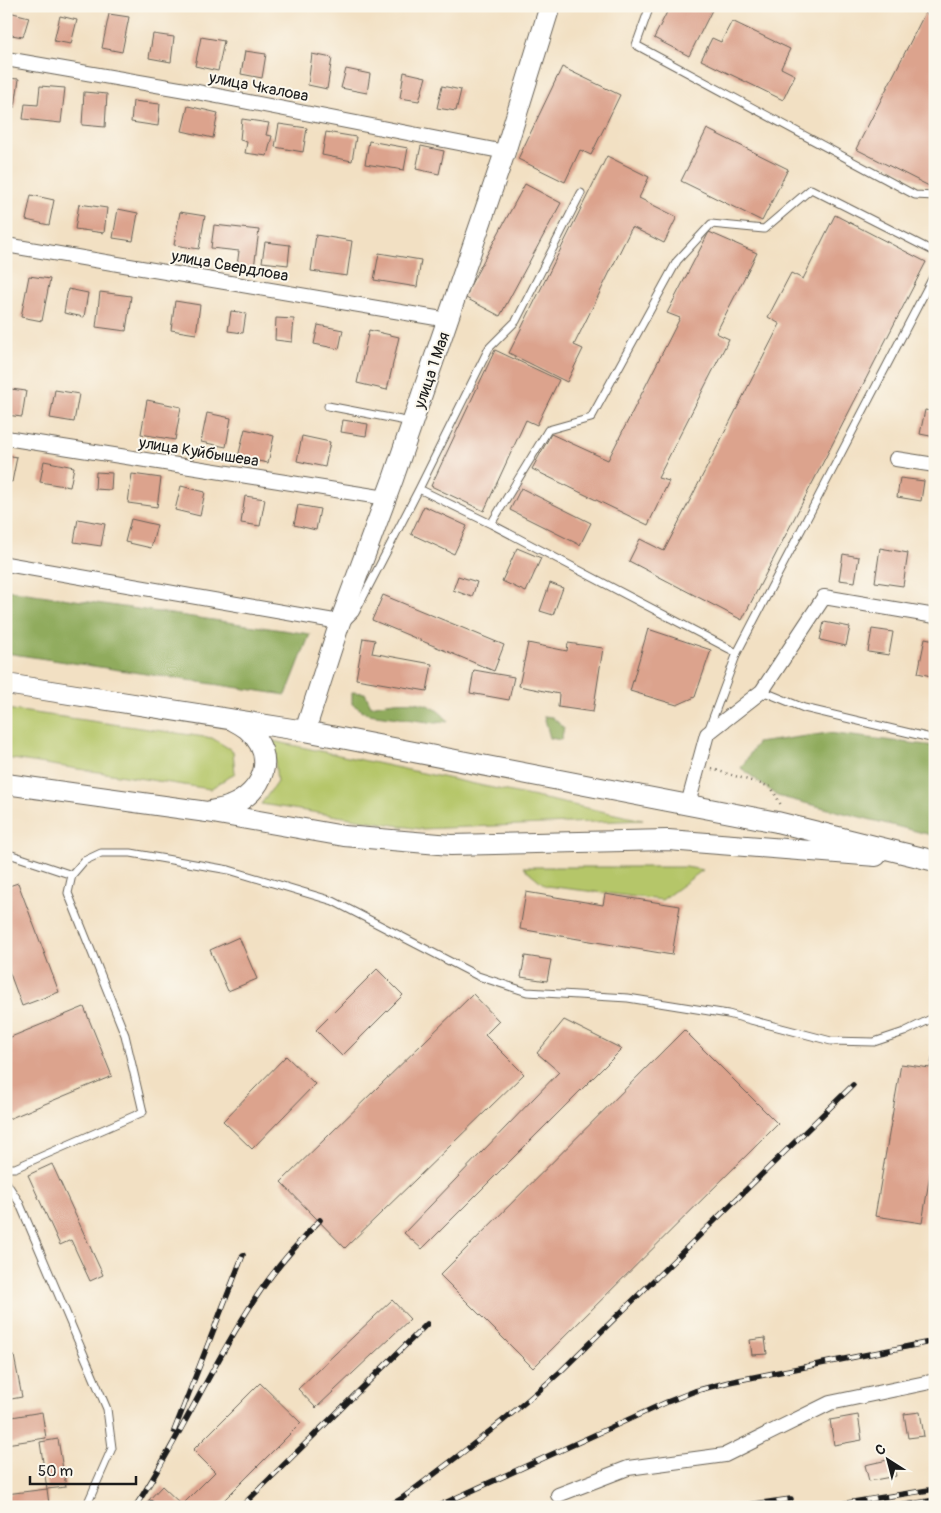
<svg xmlns="http://www.w3.org/2000/svg" width="941" height="1513" viewBox="0 0 941 1513" font-family="Pangolin,sans-serif">
	<style>
		.green { fill: #b5c669; stroke: #687142 }
		.forest { fill: #90ab5d; stroke: #56643c }
		.building { fill: #dca38d }
		.lines { fill: none; stroke-linecap: round; stroke-linejoin: round }
		.lane-casing { stroke: #676156; stroke-width: 9 }
		.street-casing { stroke: #676156; stroke-width: 16 }
		.secondary-casing { stroke: #676156; stroke-width: 22 }
		.path { stroke: #676156; stroke-width: 2.5; stroke-dasharray: 1 4; stroke-linecap: butt }
		.lane { stroke: #fff; stroke-width: 7 }
		.street { stroke: #fff; stroke-width: 14 }
		.secondary { stroke: #fff; stroke-width: 20 }
		.rail-casing { stroke: #1c1c1c; stroke-width: 5.5 }
		.rail { stroke: #fbf7ec; stroke-width: 4; stroke-dasharray: 11; stroke-linecap: butt }
		.labels { text-anchor: middle; stroke-width: 4; stroke-linejoin: round; paint-order: stroke }
		.street-label { font-size: 16px; fill: #1c1c1c; stroke: #fbf7ec }
	</style>
	<rect width="100%" height="100%" fill="#fbf7ec"/>
	<filter id="ink" filterUnits="userSpaceOnUse"><feTurbulence type="fractalNoise" baseFrequency=".02" numOctaves="2"/><feDisplacementMap in="SourceGraphic" scale="10" xChannelSelector="R" yChannelSelector="G"/><feConvolveMatrix kernelMatrix="1 2 1 2 8 2 1 2 1" color-interpolation-filters="sRGB"/></filter>
	<filter id="wash" filterUnits="userSpaceOnUse"><feTurbulence type="fractalNoise" baseFrequency=".0096" numOctaves="4" result="noise"/><feDisplacementMap in="SourceGraphic" scale="20" xChannelSelector="R" yChannelSelector="G"/><feGaussianBlur stdDeviation="1.12" result="paint"/><feColorMatrix in="noise" values="0 0 0 0 0 0 0 0 0 0 0 0 0 0 0 0 0 1.4 0 .05"/><feComposite in="paint" operator="in"/></filter>
	<g filter="url(#wash)">
		<rect width="100%" height="100%" fill="#f2e0c3"/>
		<!-- green -->
		<path class="green" d="M 6,709 L 212,738 L 233,751 L 235,773 L 210,789 L 6,758 Z
			M 273,741 L 643,820 L 420,829 L 261,804 L 277,782 Z
			M 523,867 L 686,867 L 703,870 L 662,900 L 546,886 Z"/>
		<!-- forest -->
		<path class="forest" d="M 6,590 L 310,634 L 286,695 L 6,653 Z
			M 352,692 L 365,693 L 371,706 C 398,700 430,696 448,721 L 436,723 L 368,714 L 352,704 Z
			M 544,716 L 552,717 L 564,728 L 561,740 L 550,738 Z
			M 828,733 L 935,746 L 935,836 L 777,796 L 741,768 L 757,743 Z"/>
		<g id="blocks">
			<!-- building -->
			<path class="building" d="M 670,6 L 714,6 L 689,56 L 654,38 Z
				M 9,12 L 29,17 L 23,37 L 6,34 Z
				M 925,13 L 935,18 L 935,186 L 933,188 L 856,149 Z
				M 109,14 L 129,17 L 122,52 L 102,48 Z
				M 60,16 L 77,20 L 71,44 L 54,41 Z
				M 732,21 L 790,49 L 781,68 L 795,75 L 783,100 L 701,60 L 712,38 L 721,42 Z
				M 153,34 L 174,37 L 171,62 L 149,58 Z
				M 201,37 L 224,41 L 218,71 L 195,66 Z
				M 245,51 L 266,54 L 262,78 L 241,74 Z
				M 312,54 L 332,58 L 327,89 L 308,85 Z
				M 562,67 L 620,95 L 591,155 L 580,150 L 565,182 L 518,159 Z
				M 346,69 L 370,74 L 367,93 L 341,88 Z
				M 404,72 L 426,77 L 419,101 L 400,98 Z
				M 6,78 L 19,79 L 15,107 L 6,106 Z
				M 40,86 L 65,88 L 61,123 L 23,119 L 25,104 L 38,105 Z
				M 442,86 L 461,90 L 456,111 L 437,108 Z
				M 84,92 L 107,94 L 105,127 L 82,125 Z
				M 133,101 L 160,104 L 158,126 L 131,122 Z
				M 188,106 L 218,113 L 213,138 L 182,131 Z
				M 242,119 L 269,123 L 266,135 L 272,136 L 267,156 L 245,153 L 247,142 L 240,140 Z
				M 279,124 L 307,128 L 303,152 L 275,147 Z
				M 707,129 L 788,169 L 762,221 L 681,181 Z
				M 326,132 L 356,137 L 352,161 L 322,155 Z
				M 369,141 L 408,148 L 404,170 L 365,164 Z
				M 421,146 L 444,151 L 439,174 L 416,169 Z
				M 607,156 L 649,177 L 639,198 L 677,217 L 664,243 L 632,227 L 574,345 L 583,349 L 567,382 L 509,353 Z
				M 525,184 L 561,203 L 500,316 L 464,297 Z
				M 31,195 L 54,200 L 49,225 L 26,220 Z
				M 79,204 L 107,208 L 104,233 L 75,229 Z
				M 118,209 L 138,213 L 133,241 L 113,238 Z
				M 180,212 L 205,216 L 199,249 L 174,245 Z
				M 835,215 L 926,262 L 742,620 L 629,561 L 640,539 L 664,551 L 780,324 L 768,317 L 791,273 L 803,279 Z
				M 214,225 L 259,230 L 254,268 L 237,266 L 239,251 L 211,248 Z
				M 709,232 L 757,253 L 716,333 L 729,339 L 658,478 L 669,481 L 648,525 L 532,469 L 551,434 L 608,460 L 680,318 L 667,313 Z
				M 316,235 L 352,241 L 347,276 L 311,271 Z
				M 265,242 L 290,245 L 288,265 L 262,262 Z
				M 379,253 L 421,260 L 417,287 L 374,280 Z
				M 29,276 L 50,279 L 42,321 L 21,317 Z
				M 68,289 L 88,293 L 84,317 L 64,313 Z
				M 100,292 L 131,296 L 126,331 L 96,327 Z
				M 175,301 L 200,305 L 196,334 L 171,330 Z
				M 231,311 L 246,313 L 243,333 L 228,331 Z
				M 276,318 L 294,319 L 292,342 L 275,340 Z
				M 318,325 L 343,330 L 339,349 L 314,344 Z
				M 369,330 L 399,337 L 387,390 L 357,383 Z
				M 495,350 L 559,380 L 537,425 L 526,420 L 484,511 L 431,486 Z
				M 11,389 L 26,391 L 22,417 L 6,415 Z
				M 55,390 L 79,394 L 74,422 L 50,418 Z
				M 147,400 L 181,407 L 175,440 L 141,434 Z
				M 925,410 L 935,412 L 935,437 L 920,434 Z
				M 207,413 L 231,418 L 226,447 L 201,442 Z
				M 343,420 L 368,424 L 366,436 L 341,432 Z
				M 245,429 L 274,436 L 268,463 L 238,457 Z
				M 302,436 L 330,442 L 325,467 L 297,461 Z
				M 6,455 L 17,457 L 12,482 L 6,481 Z
				M 44,461 L 74,467 L 70,487 L 40,482 Z
				M 96,472 L 112,473 L 111,490 L 95,489 Z
				M 132,474 L 161,478 L 157,507 L 128,503 Z
				M 900,478 L 924,481 L 921,501 L 897,497 Z
				M 181,486 L 205,492 L 200,516 L 175,510 Z
				M 521,488 L 591,523 L 580,545 L 510,510 Z
				M 245,496 L 265,499 L 260,526 L 241,523 Z
				M 298,505 L 320,509 L 316,530 L 294,525 Z
				M 424,506 L 467,526 L 454,554 L 411,534 Z
				M 78,519 L 105,524 L 101,546 L 74,542 Z
				M 131,519 L 157,525 L 151,548 L 125,542 Z
				M 517,548 L 541,558 L 526,592 L 502,581 Z
				M 880,548 L 908,553 L 903,586 L 875,582 Z
				M 843,554 L 859,557 L 855,582 L 839,580 Z
				M 458,576 L 477,582 L 472,597 L 453,590 Z
				M 550,583 L 563,588 L 553,615 L 540,611 Z
				M 383,595 L 504,645 L 494,671 L 372,620 Z
				M 824,622 L 850,627 L 846,646 L 820,640 Z
				M 648,629 L 711,650 L 695,697 L 677,705 L 630,691 Z
				M 872,629 L 893,632 L 889,655 L 868,652 Z
				M 363,638 L 375,640 L 372,653 L 432,664 L 427,691 L 356,679 Z
				M 925,638 L 935,640 L 935,677 L 918,673 Z
				M 528,643 L 567,651 L 568,643 L 603,648 L 593,712 L 558,707 L 559,694 L 519,686 Z
				M 474,670 L 514,677 L 509,700 L 470,693 Z
				M 18,883 L 59,992 L 22,1006 L 6,963 L 6,887 Z
				M 526,892 L 603,905 L 605,894 L 680,906 L 672,955 L 520,929 Z
				M 239,937 L 257,979 L 228,991 L 210,950 Z
				M 525,956 L 551,960 L 547,981 L 521,977 Z
				M 377,969 L 403,995 L 342,1056 L 316,1030 Z
				M 473,994 L 499,1021 L 485,1035 L 524,1074 L 345,1248 L 281,1182 Z
				M 84,1007 L 112,1076 L 6,1120 L 6,1039 Z
				M 564,1020 L 622,1049 L 422,1249 L 404,1233 L 559,1072 L 537,1053 Z
				M 684,1030 L 778,1124 L 533,1368 L 440,1275 Z
				M 934,1048 L 935,1144 L 922,1223 L 875,1216 L 901,1064 L 930,1068 Z
				M 286,1056 L 315,1084 L 252,1149 L 223,1121 Z
				M 52,1164 L 103,1275 L 90,1281 L 71,1240 L 60,1245 L 28,1175 Z
				M 392,1300 L 410,1319 L 316,1408 L 298,1389 Z
				M 765,1338 L 767,1354 L 752,1355 L 750,1340 Z
				M 14,1356 L 22,1397 L 6,1400 L 6,1358 Z
				M 260,1383 L 301,1423 L 217,1507 L 152,1507 L 147,1502 L 162,1486 L 182,1505 L 215,1472 L 193,1450 Z
				M 42,1412 L 46,1438 L 6,1444 L 6,1418 Z
				M 920,1412 L 924,1436 L 908,1438 L 904,1414 Z
				M 858,1415 L 862,1440 L 834,1445 L 830,1420 Z
				M 58,1439 L 66,1487 L 47,1489 L 40,1442 Z
				M 892,1459 L 896,1476 L 869,1481 L 865,1465 Z
				M 47,1489 L 49,1504 L 7,1507 L 6,1494 Z"/>
		</g>
	</g>
	<g filter="url(#ink)">
		<use href="#blocks" fill-opacity="0" stroke="#676156" stroke-width="1"/>
		<g class="lines">
			<defs>
				<path id="lane" d="M 650,6 L 636,45 L 915,195 L 935,196
					M 328,406 L 411,422
					M 419,489 L 491,524
					M 348,620 L 355,613 L 419,489 L 489,348 L 516,321 L 581,193
					M 737,653 L 491,524 L 548,430 L 591,418 L 677,261 L 711,224 L 764,229 L 811,189 L 935,252
					M 762,691 L 804,708 L 935,739
					M 708,731 L 737,653 L 935,273
					M 6,853 L 72,875
					M 6,1168 L 15,1168 L 143,1112 L 125,1035 L 68,893 L 72,875 L 84,861 L 101,853 L 131,853 L 229,870 L 333,901 L 478,976 L 527,992 L 628,998 L 728,1014 L 831,1041 L 874,1042 L 904,1032 L 935,1017
					M 6,1182 L 19,1202 L 107,1409 L 112,1448 L 86,1507"/>
				<path id="street" d="M 6,59 L 197,92 L 505,152
					M 6,245 L 448,320
					M 6,438 L 386,498
					M 896,459 L 935,465
					M 6,564 L 340,622
					M 688,804 L 707,734 L 762,691 L 824,597 L 935,616
					M 558,1495 L 628,1468 L 725,1455 L 830,1403 L 935,1381"/>
				<path id="secondary" d="M 6,684 L 305,731 L 777,822 L 935,861
					M 305,731 L 340,622 L 393,479 L 505,152 L 550,6
					M 6,784 L 207,812 L 344,836 L 451,845 L 668,840 L 876,856
					M 211,811 C 217,809 224,809 230,806 C 264,792 278,756 247,729 C 243,726 238,723 234,721"/>
			</defs>
			<!-- lane casing -->
			<use href="#lane" class="lane-casing"/>
			<!-- street casing -->
			<use href="#street" class="street-casing"/>
			<!-- secondary casing -->
			<use href="#secondary" class="secondary-casing"/>
			<!-- path -->
			<path class="path" d="M 712,769 L 771,787 L 781,805"/>
			<!-- lane -->
			<use href="#lane" class="lane"/>
			<!-- street -->
			<use href="#street" class="street"/>
			<!-- secondary -->
			<use href="#secondary" class="secondary"/>
			<defs>
				<path id="rail" d="M 174,1431 L 243,1255
					M 135,1507 C 179,1440 211,1366 255,1299 C 273,1271 296,1245 320,1220
					M 148,1507 L 151,1503
					M 241,1507 L 427,1324
					M 387,1507 L 401,1499 C 456,1458 509,1418 560,1372 L 853,1085
					M 436,1507 L 667,1402 L 695,1391 L 729,1382 L 935,1341
					M 733,1507 L 791,1499
					M 822,1507 L 935,1489
					M 893,1507 L 935,1500"/>
			</defs>
			<!-- rail casing -->
			<use href="#rail" class="rail-casing"/>
			<!-- rail -->
			<use href="#rail" class="rail"/>
		</g>
	</g>
	<g class="labels">
		<!-- street labels -->
		<g class="street-label">
			<text transform="translate(259 86) rotate(11)" y="6">улица Чкалова</text>
			<text transform="translate(230 265) rotate(10)" y="6">улица Свердлова</text>
			<text transform="translate(431 370) rotate(-71)" y="6">улица 1 Мая</text>
			<text transform="translate(199 451) rotate(9)" y="6">улица Куйбышева</text>
		</g>
	</g>
	<!-- margin -->
	<rect width="941" height="1513" fill="none" stroke="#fbf7ec" stroke-width="25"/>
	<!-- north arrow -->
	<g transform="translate(888 1460) rotate(324)" stroke="#fbf7ec" stroke-width="4" paint-order="stroke">
	<path d="M0-4L9 19L0 12L-9 19Z" fill="#1c1c1c"/>
	<text y="-8" font-size="14" font-weight="bold" text-anchor="middle" fill="#1c1c1c">С</text>
	</g>
	<!-- scale -->
	<path d="M30 1476v8h106v-8" fill="none" stroke="#1c1c1c" stroke-width="2.5"/>
	<text x="38" y="1476" font-size="15" fill="#1c1c1c" stroke="#fbf7ec" stroke-width="4" paint-order="stroke">50 m</text>
</svg>
